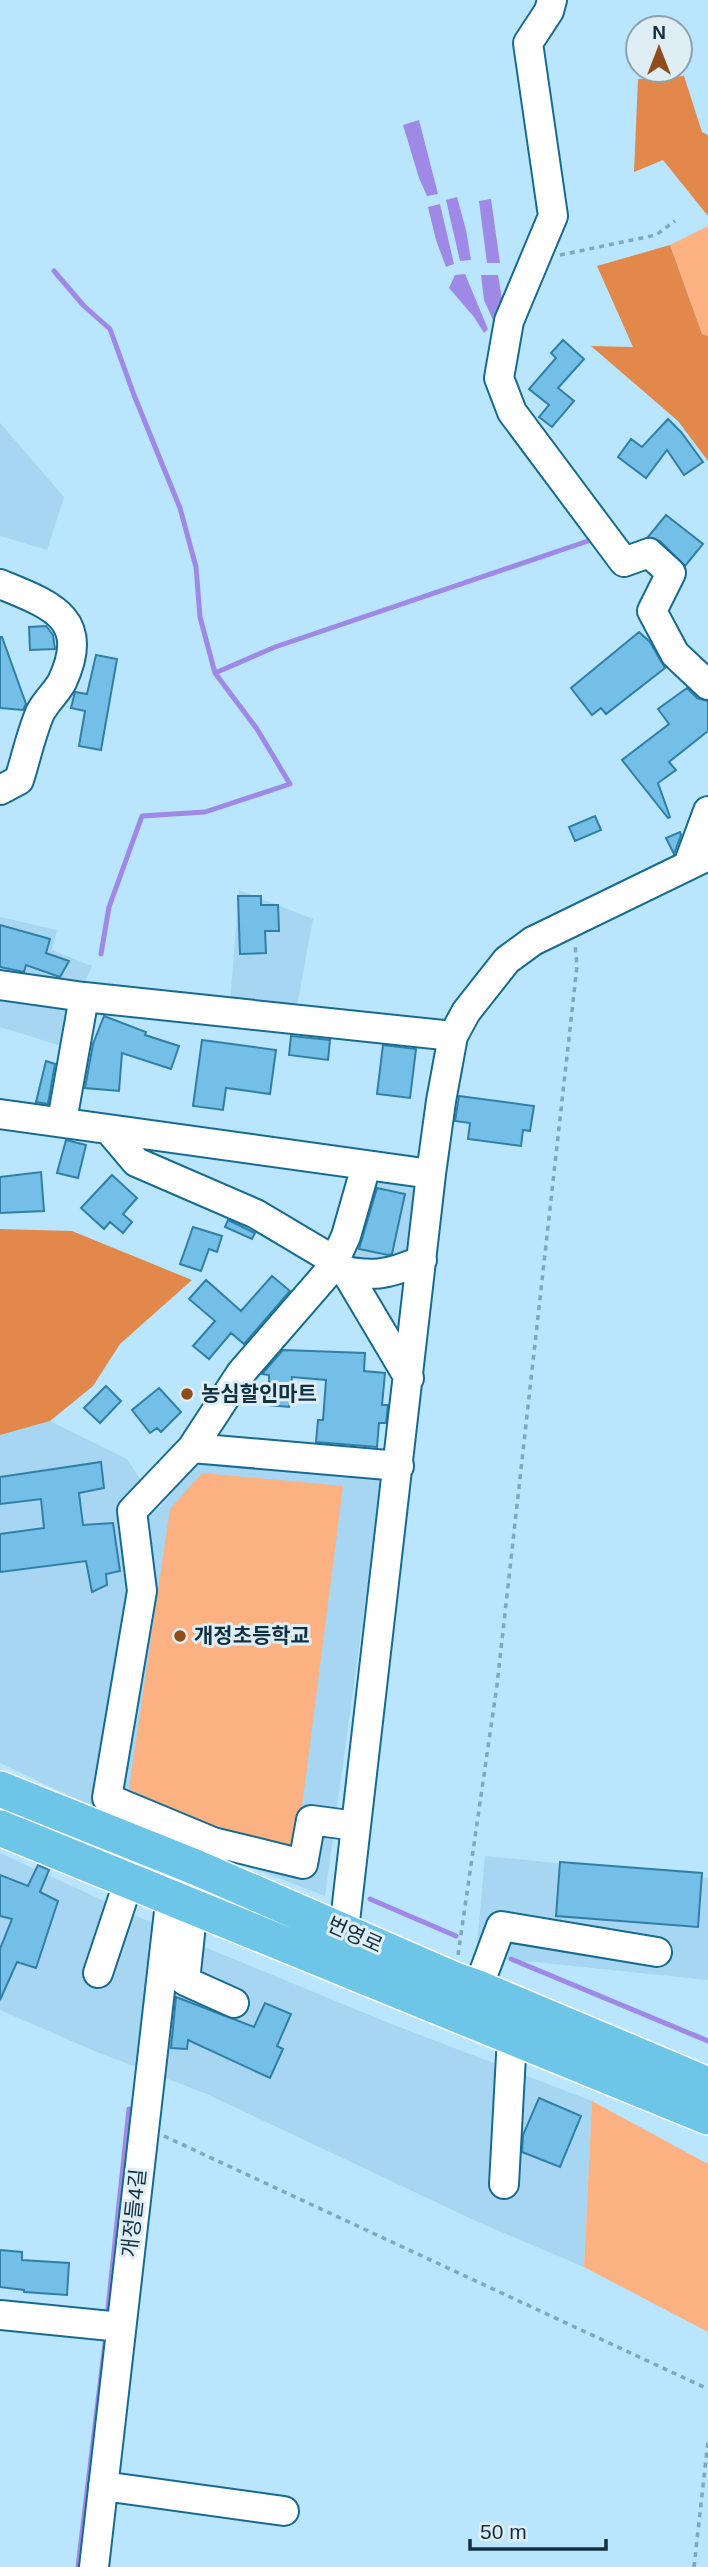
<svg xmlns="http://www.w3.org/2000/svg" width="708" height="2567" viewBox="0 0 708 2567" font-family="Arial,'Noto Sans KR',sans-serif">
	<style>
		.built { fill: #a6d6f1 }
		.green { fill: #fbb181 }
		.forest { fill: #e2884b }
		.water { fill: #9f89e6 }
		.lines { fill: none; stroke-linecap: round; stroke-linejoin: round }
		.stream { stroke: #9f89e6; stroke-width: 5 }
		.building { fill: #73bfe8; stroke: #317fa5; stroke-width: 2 }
		.minor-casing { stroke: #186b90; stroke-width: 32 }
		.major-casing { stroke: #fff; stroke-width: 38 }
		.path { stroke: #7fa7bd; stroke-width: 3.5; stroke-dasharray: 5 5; stroke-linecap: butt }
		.minor { stroke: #fff; stroke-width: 28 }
		.major { stroke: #6dc5e8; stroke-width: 35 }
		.poi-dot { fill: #8f4d1b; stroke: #dfedf5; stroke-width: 2.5 }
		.labels { text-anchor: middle; stroke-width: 6; stroke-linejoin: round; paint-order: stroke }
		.poi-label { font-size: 21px; font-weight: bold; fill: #113141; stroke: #dfedf5; text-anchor: start }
		.street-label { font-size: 21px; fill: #113141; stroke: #dfedf5 }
	</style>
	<rect width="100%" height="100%" fill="#b9e5fe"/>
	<!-- built -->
	<path class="built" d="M 0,423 L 64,497 L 47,550 L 0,536 Z
		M 239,890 L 313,919 L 296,1011 L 230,1002 Z
		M 0,917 L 57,930 L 52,950 L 92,966 L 81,990 L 68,1048 L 0,1027 Z
		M 370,1174 L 407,1178 L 415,1190 L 409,1258 L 344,1261 Z
		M 50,1421 L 127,1459 L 159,1508 L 202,1457 L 382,1478 L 325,1896 L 87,1804 L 0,1763 L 0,1435 Z
		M 0,1853 L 202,1946 L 389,2023 L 592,2101 L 584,2267 L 478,2222 L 207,2094 L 97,2052 L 0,2010 Z
		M 485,1856 L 708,1878 L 708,1980 L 476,1956 Z"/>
	<!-- green -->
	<path class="green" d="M 708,226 L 708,336 L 702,334 L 670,245 Z
		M 202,1473 L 343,1486 L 297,1846 L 282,1859 L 129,1789 L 170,1509 Z
		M 592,2101 L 708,2164 L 708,2332 L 584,2267 Z"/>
	<!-- forest -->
	<path class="forest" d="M 684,76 L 702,132 L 708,135 L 708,216 L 663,160 L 634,172 L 638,79 Z
		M 670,245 L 702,334 L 708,336 L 708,461 L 678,421 L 591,346 L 633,347 L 597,266 Z
		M 0,1229 L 72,1231 L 192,1280 L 120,1344 L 93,1386 L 50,1421 L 0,1435 Z"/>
	<!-- water -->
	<path class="water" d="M 419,120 L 438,194 L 427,196 L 419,178 L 403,125 Z
		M 457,197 L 466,230 L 471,260 L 460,261 L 446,200 Z
		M 491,199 L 500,263 L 487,263 L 479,201 Z
		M 440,204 L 454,264 L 446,267 L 436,240 L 428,207 Z
		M 465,274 L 488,329 L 484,333 L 474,317 L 449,288 L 455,275 Z
		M 481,275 L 498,275 L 502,299 L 500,320 L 493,320 L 484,300 Z"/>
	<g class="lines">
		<!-- stream -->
		<path class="stream" d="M 54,271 L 84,306 L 110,329 L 134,395 L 180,508 L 196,567 L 200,617 L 215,673 L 257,729 L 290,784 L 205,812 L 142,816 L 109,907 L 101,954
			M 215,673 L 275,647 L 588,541
			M 370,1899 L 456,1936
			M 511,1959 L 708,2041
			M 107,2318 L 129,2109
			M 78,2567 L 106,2335"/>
	</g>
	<!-- building -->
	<path class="building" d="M 563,340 L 584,359 L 558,388 L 574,401 L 552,427 L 539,417 L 549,405 L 529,389 L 556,358 L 551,353 Z
		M 668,419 L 681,432 L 703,462 L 684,475 L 667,450 L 646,478 L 618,457 L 631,439 L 642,447 Z
		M 666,515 L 703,544 L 685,566 L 660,541 L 648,537 Z
		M 46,626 L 53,635 L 55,649 L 30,650 L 29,627 Z
		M 639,632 L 650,642 L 665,668 L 606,714 L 601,708 L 592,715 L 571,688 Z
		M 0,637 L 2,637 L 26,704 L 23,710 L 0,708 Z
		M 96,655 L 117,659 L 101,750 L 79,746 L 85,711 L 71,708 L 75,692 L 87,694 Z
		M 687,688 L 697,698 L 708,701 L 708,731 L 669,762 L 676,770 L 658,783 L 670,817 L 668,818 L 622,760 L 669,724 L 658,709 Z
		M 595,816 L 601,830 L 575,841 L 569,827 Z
		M 680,832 L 681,835 L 674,854 L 666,838 Z
		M 238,896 L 261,896 L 261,905 L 278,905 L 279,931 L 265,931 L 266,953 L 240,954 Z
		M 0,925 L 50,939 L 46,953 L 69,961 L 60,977 L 26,965 L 24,972 L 0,967 Z
		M 104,1016 L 146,1032 L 145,1035 L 179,1046 L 171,1069 L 122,1053 L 119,1091 L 85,1088 L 93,1044 Z
		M 291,1036 L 330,1040 L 328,1060 L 289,1055 Z
		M 202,1040 L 276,1050 L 270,1094 L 226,1088 L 223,1110 L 193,1106 Z
		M 383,1045 L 416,1049 L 410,1098 L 377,1094 Z
		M 46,1061 L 55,1064 L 48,1104 L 36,1102 Z
		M 459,1096 L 534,1106 L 530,1131 L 523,1130 L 521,1146 L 468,1139 L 470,1123 L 455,1121 Z
		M 66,1140 L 86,1145 L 78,1178 L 57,1173 Z
		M 41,1172 L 44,1211 L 0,1213 L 0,1177 Z
		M 112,1175 L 137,1198 L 123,1214 L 132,1222 L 123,1233 L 110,1222 L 104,1229 L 81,1208 Z
		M 377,1188 L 405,1194 L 392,1254 L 388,1255 L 359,1249 Z
		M 228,1220 L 255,1233 L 252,1239 L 225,1227 Z
		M 193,1227 L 222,1236 L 217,1252 L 209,1249 L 201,1271 L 180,1264 Z
		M 272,1276 L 290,1291 L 244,1344 L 231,1333 L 209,1359 L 193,1346 L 215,1321 L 189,1299 L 206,1280 L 241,1311 Z
		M 283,1350 L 365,1353 L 364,1371 L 385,1373 L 382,1405 L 388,1405 L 386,1423 L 379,1423 L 377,1447 L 316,1442 L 318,1420 L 323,1420 L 326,1380 L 292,1377 L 289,1407 L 269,1405 L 271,1382 L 269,1382 L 269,1375 L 262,1374 Z
		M 106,1386 L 121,1401 L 100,1423 L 84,1408 Z
		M 159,1388 L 181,1412 L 161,1432 L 157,1428 L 150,1433 L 132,1410 Z
		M 101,1462 L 104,1488 L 79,1493 L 83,1525 L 113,1523 L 120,1571 L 106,1574 L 107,1585 L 92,1592 L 86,1561 L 0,1572 L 0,1534 L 44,1528 L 41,1499 L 0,1504 L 0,1477 Z
		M 560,1862 L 702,1873 L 698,1927 L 556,1916 Z
		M 38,1865 L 49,1870 L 40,1892 L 58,1901 L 36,1968 L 17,1962 L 0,2000 L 0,1949 L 12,1919 L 0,1916 L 0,1875 L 28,1886 Z
		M 176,1997 L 254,2027 L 265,2003 L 291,2014 L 277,2046 L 283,2049 L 270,2078 L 188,2040 L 187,2049 L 171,2048 Z
		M 539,2098 L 581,2116 L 560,2167 L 522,2152 L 523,2135 Z
		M 0,2250 L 22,2252 L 22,2260 L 69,2263 L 67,2295 L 24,2292 L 24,2290 L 0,2287 Z"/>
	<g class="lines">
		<defs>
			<path id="minor" d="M 552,0 L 549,11 L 528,43 L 553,216 L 509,321 L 499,378 L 512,412 L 624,562 L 649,553 L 671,573 L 652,611 L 675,654 L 708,685
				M 0,584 C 51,605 92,618 62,682 C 56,693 46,701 40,713 C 31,734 26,758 19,780 L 0,790
				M 688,865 L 708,811
				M 0,985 L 84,997 L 453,1036
				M 0,1114 L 431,1174
				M 62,1121 L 84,997
				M 109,1130 L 136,1162 L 256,1214 L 335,1261
				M 334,1269 C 372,1277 386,1276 422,1260
				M 346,1272 L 409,1378
				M 192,1448 L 399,1466
				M 356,1826 L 311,1820 L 303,1864 L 213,1842 L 107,1798 L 142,1591 L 132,1511 L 192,1448 L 241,1373 L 331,1269 L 346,1236 L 366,1166
				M 193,1906 L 185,1981 L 234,2003
				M 344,1930 L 431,1174 L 441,1101 L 453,1036 L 466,1012 L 507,960 L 533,941 L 708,856
				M 98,1973 L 129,1880
				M 478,1988 L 501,1926 L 657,1952
				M 504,2184 L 512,2037
				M 0,2315 L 121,2327
				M 103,2486 L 284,2511
				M 94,2567 L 175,1859"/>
			<path id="major" d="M 0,1789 L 195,1867 L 455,1980 L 478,1988 L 708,2085
				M 0,1828 L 708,2117"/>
		</defs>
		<!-- minor casing -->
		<use href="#minor" class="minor-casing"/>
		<!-- major casing -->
		<use href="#major" class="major-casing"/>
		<!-- path -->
		<path class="path" d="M 560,255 L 656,235 L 675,221
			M 458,1955 L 497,1685 L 577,966 L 575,945
			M 164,2136 L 708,2389
			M 694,2567 L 708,2441"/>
		<!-- minor -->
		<use href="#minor" class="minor"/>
		<!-- major -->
		<use href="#major" class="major"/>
	</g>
	<!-- markers -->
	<g class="poi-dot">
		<circle cx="187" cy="1394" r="7"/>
		<circle cx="180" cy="1636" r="7"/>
	</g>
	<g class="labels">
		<!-- poi labels -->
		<g class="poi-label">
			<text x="201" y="1401">농심할인마트</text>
			<text x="194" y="1643">개정초등학교</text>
		</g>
		<!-- street labels -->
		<g class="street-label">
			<text transform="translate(355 1935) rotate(24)" y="7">번영로</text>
			<text transform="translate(134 2213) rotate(-84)" y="7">개정들4길</text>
		</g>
	</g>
	<!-- north arrow -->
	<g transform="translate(659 49)"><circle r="33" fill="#dfedf5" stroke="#8da2ad" stroke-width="2"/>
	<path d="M0-5L12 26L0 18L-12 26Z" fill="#8f4d1b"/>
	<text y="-10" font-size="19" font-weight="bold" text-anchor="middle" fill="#113141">N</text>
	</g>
	<!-- scale -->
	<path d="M470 2539v10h136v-10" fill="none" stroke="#113141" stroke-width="3.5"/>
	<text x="480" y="2539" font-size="21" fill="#113141" stroke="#dfedf5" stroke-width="5" paint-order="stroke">50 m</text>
</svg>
